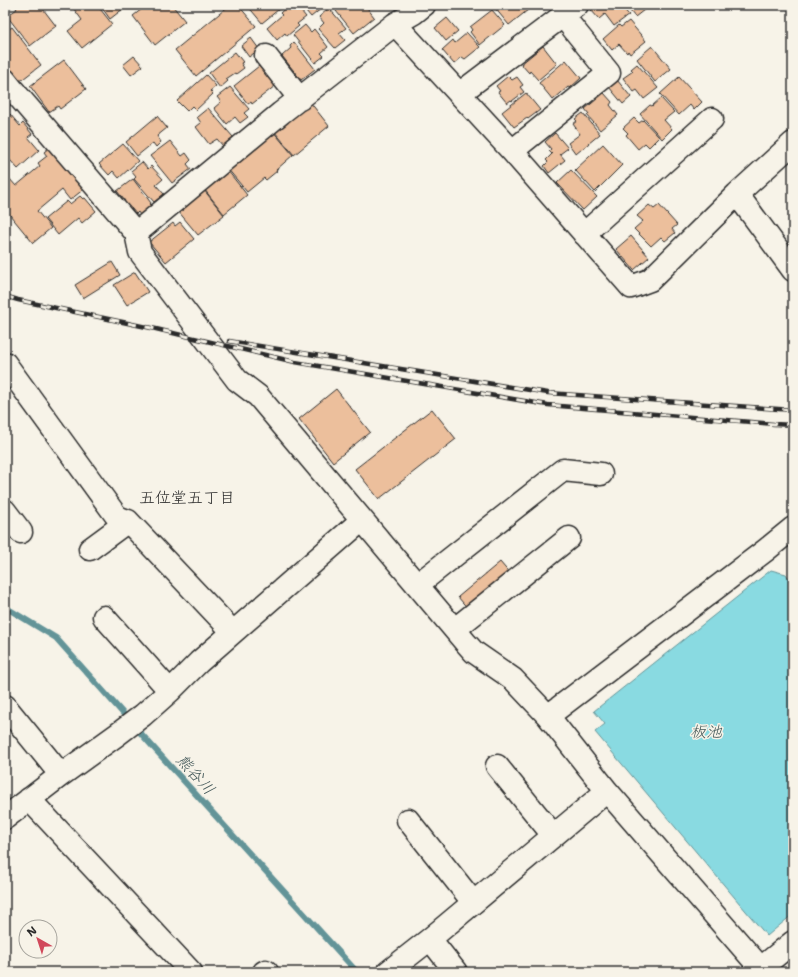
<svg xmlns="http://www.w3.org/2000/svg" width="798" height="977" viewBox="0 0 798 977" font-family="'Shantell Sans','Klee One',sans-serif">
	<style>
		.water { fill: #89dae1; stroke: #639498 }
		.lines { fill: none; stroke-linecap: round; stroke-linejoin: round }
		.stream { stroke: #639498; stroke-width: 6 }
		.building { fill: #ecbf9c; stroke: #2b2b2b }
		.minor-casing { stroke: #2b2b2b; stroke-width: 25 }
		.minor { stroke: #f7f3e8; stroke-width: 22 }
		.rail-casing { stroke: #2b2b2b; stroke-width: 4.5 }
		.rail { stroke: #f7f3e8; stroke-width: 3; stroke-dasharray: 9; stroke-linecap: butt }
		.labels { text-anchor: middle; stroke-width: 3; stroke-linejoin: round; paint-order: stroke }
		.neighbourhood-label { font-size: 16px; fill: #2b2b2b; stroke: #f7f3e8 }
		.water-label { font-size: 16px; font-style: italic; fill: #425758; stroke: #f7f3e8 }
	</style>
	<rect width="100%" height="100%" fill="#f7f3e8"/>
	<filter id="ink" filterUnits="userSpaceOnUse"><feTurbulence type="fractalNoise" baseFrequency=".025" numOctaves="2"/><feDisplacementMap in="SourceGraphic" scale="8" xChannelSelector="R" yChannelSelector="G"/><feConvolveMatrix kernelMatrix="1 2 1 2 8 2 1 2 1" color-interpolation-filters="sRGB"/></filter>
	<g filter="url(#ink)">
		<!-- water -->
		<path class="water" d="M 771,570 L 786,574 L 793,584 L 793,914 L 767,936 L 595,732 L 605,724 L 594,711 Z"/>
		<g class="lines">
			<!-- stream -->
			<path class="stream" d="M 5,607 L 56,638 L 153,747 L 357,972"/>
		</g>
		<!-- building -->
		<path class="building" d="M 5,5 L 27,5 L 29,7 L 32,5 L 40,5 L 56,26 L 30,46 L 7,16 L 17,9 L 14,5 L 5,12 Z
			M 71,5 L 97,5 L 112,24 L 82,48 L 68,31 L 82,20 Z
			M 100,5 L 128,5 L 110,19 Z
			M 147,5 L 172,5 L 185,21 L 155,45 L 133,16 Z
			M 230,5 L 238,5 L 256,26 L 196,76 L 175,50 Z
			M 247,5 L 284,5 L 262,23 Z
			M 289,5 L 296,5 L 306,17 L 297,24 L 299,26 L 287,36 L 285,33 L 277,40 L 267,28 L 282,15 L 280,13 Z
			M 301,5 L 319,5 L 322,8 L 311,17 Z
			M 334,5 L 340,5 L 342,7 L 344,5 L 365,5 L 374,17 L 354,33 L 336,11 L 338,9 Z
			M 497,5 L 533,5 L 533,6 L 509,25 L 494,7 Z
			M 597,5 L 620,5 L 629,15 L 614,26 L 605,14 L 599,19 L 591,10 Z
			M 625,5 L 645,5 L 642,8 L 644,10 L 635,17 Z
			M 329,8 L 346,28 L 339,33 L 345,40 L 335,48 L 318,29 L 324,23 L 319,17 Z
			M 492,10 L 505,25 L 480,45 L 470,32 L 472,30 L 470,27 Z
			M 447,18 L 458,31 L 446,41 L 435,28 Z
			M 629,21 L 646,41 L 630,54 L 628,51 L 627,53 L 619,44 L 612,50 L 603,39 L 619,25 L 621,27 Z
			M 305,25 L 311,32 L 314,29 L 328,47 L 321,53 L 324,56 L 315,63 L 293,35 Z
			M 12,27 L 41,65 L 19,82 L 5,64 L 5,32 Z
			M 467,33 L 480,47 L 465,59 L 462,57 L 454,64 L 442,50 L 453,40 L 455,43 Z
			M 251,38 L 259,49 L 249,57 L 241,46 Z
			M 294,42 L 315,69 L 301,80 L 282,56 L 291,48 L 290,46 Z
			M 543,46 L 557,64 L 538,80 L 530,71 L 529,73 L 521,64 Z
			M 652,46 L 671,69 L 655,82 L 637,59 Z
			M 235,52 L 243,62 L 241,63 L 244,68 L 236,74 L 235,73 L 226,79 L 228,81 L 220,88 L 209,73 Z
			M 134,56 L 143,66 L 131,75 L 123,65 Z
			M 64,60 L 86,89 L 60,109 L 58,106 L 49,112 L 30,86 Z
			M 566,60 L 581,78 L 570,88 L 568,87 L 553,100 L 539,83 Z
			M 637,64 L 658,88 L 644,99 L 637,90 L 634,92 L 623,78 L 633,71 L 631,69 Z
			M 259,66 L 275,86 L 252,104 L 251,102 L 248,104 L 234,86 Z
			M 206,75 L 216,86 L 210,91 L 213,94 L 196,110 L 192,106 L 187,111 L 177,101 Z
			M 508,76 L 512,80 L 517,77 L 523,85 L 520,87 L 524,92 L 512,101 L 511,100 L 507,103 L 498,92 L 500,91 L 496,86 Z
			M 679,77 L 702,102 L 694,110 L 690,105 L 679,115 L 660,94 Z
			M 617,80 L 631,97 L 623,104 L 609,87 Z
			M 230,87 L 249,109 L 244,113 L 248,117 L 240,123 L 235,117 L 227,124 L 214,108 L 221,102 L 217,97 Z
			M 526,93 L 540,110 L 528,119 L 527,118 L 514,127 L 502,112 Z
			M 604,93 L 612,102 L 610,105 L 618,115 L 600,130 L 587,115 L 589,114 L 585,109 Z
			M 661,98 L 674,112 L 664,120 L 672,129 L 662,139 L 640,114 L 650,105 L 652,106 Z
			M 310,102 L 329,126 L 294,155 L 274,131 Z
			M 208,108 L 233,137 L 223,146 L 217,139 L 209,144 L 196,127 L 201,123 L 197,117 Z
			M 583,113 L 600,134 L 576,154 L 568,143 L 580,134 L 573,124 L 577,121 L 575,119 Z
			M 10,114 L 20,126 L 23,123 L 32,134 L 28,137 L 39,150 L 18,169 L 10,160 L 5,165 L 5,119 Z
			M 157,116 L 167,128 L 157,136 L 161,142 L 156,147 L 153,143 L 137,156 L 126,142 Z
			M 634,118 L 639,123 L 643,120 L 659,137 L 649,147 L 645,143 L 638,149 L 626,135 L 628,133 L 623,128 Z
			M 272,130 L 293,155 L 276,170 L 277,171 L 266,180 L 264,178 L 247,192 L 227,168 Z
			M 555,133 L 568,148 L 560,154 L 565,160 L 549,173 L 544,166 L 548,162 L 546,160 L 552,154 L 549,151 L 551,149 L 545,142 Z
			M 170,141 L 182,156 L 186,153 L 191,160 L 187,164 L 191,169 L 172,183 L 150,156 Z
			M 123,144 L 138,161 L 119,178 L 113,171 L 109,175 L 99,164 Z
			M 603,144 L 622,165 L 595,192 L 575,170 Z
			M 50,147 L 84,189 L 70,200 L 62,190 L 37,211 L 51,228 L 33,243 L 5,209 L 5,181 L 9,178 L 16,186 L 40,166 L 38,163 L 47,156 L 44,152 Z
			M 142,162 L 148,169 L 151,166 L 163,179 L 156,185 L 164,194 L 154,202 L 134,179 L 136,177 L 131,171 Z
			M 571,170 L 597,197 L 583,210 L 557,183 Z
			M 228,171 L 247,195 L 224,214 L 204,189 Z
			M 133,179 L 151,203 L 150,204 L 152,206 L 140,215 L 138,212 L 136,214 L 131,208 L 127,211 L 122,204 L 125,201 L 117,191 Z
			M 204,190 L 224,215 L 198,235 L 178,211 Z
			M 80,196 L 83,199 L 85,198 L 96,211 L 82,223 L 78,218 L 58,235 L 45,219 L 67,201 L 70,204 Z
			M 649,205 L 654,209 L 659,205 L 677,225 L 672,229 L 675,233 L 665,241 L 661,237 L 651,246 L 634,229 L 643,221 L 637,216 Z
			M 180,222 L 194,239 L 166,262 L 149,242 L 173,223 L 175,226 Z
			M 631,236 L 649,257 L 634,270 L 616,249 Z
			M 112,262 L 120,275 L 83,298 L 75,285 Z
			M 135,272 L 148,292 L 127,305 L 114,285 Z
			M 336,389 L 370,432 L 333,462 L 299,419 Z
			M 432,409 L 456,439 L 379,499 L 355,469 Z
			M 500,562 L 511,575 L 469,610 L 458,597 Z"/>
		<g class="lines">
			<defs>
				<path id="minor" d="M 395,24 L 512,151 L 631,287 L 650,280 L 737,194 L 793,143
					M 266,56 L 300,99
					M 5,80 L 13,90 L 136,233 L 140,252 L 237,380 L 258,396 L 465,642 L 474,652 L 513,679 L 548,716 L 607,791 L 764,972
					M 459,94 L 577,5
					M 512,151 L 609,73 L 563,16
					M 737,194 L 793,270
					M 136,233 L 281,113 L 395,24 L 414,13 L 424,5
					M 584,234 L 712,119
					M 5,363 L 117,517 L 128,521 L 233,632
					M 5,511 L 21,532
					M 90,549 L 128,521
					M 417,585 L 563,470 L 601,474
					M 104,617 L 170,691
					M 455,629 L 569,538
					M 5,706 L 61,775
					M 548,716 L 766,550 L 793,528
					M 497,766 L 553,835
					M 29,799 L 191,972
					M 5,818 L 61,775 L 118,734 L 143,715 L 170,691 L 199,662 L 362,520
					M 408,820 L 473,902
					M 430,939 L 456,972
					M 761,968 L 793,942
					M 264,972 L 266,971 L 267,972
					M 388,972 L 430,939 L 607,791"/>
			</defs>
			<!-- minor casing -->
			<use href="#minor" class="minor-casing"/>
			<!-- minor -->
			<use href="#minor" class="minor"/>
			<defs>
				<path id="rail" d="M 5,296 L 18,300 L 156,329 L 295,362 L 548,405 L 774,424 L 793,425
					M 229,341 L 548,393 L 793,410"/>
			</defs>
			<!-- rail casing -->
			<use href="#rail" class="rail-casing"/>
			<!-- rail -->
			<use href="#rail" class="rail"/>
		</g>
	</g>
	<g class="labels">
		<!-- neighbourhood labels -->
		<g class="neighbourhood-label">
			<text x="187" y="503">五位堂五丁目</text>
		</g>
		<!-- water labels -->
		<g class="water-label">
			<text x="706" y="737">板池</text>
			<text transform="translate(196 774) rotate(48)" y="6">熊谷川</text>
		</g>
	</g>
	<!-- margin -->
	<rect width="798" height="977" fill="none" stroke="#f7f3e8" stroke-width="20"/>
	<rect x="10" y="10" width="778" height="957" fill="none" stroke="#2b2b2b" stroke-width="1.5" filter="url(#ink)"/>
	<!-- north arrow -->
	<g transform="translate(38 939) rotate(321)"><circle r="19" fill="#f7f3e8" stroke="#a5a39c"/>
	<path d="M0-3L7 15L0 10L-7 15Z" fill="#d1495b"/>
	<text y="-6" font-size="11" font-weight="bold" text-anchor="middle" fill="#2b2b2b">N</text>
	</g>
</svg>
